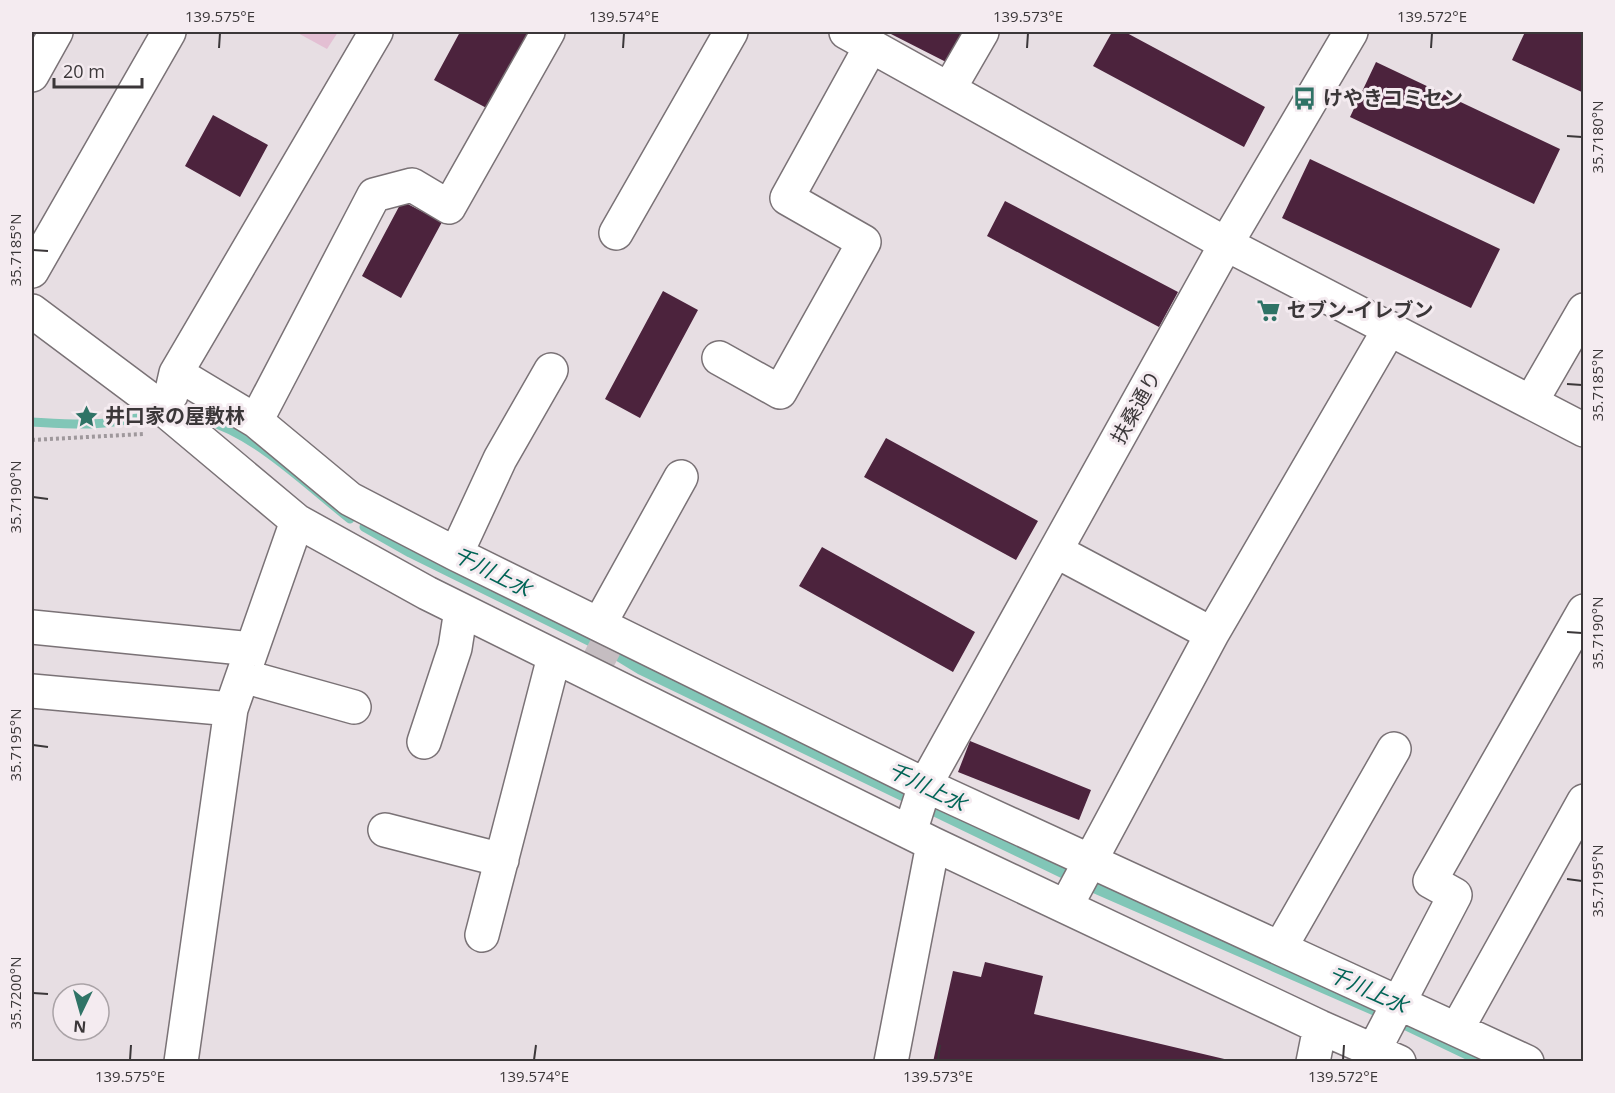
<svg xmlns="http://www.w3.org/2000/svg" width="1615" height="1093" viewBox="0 0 1615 1093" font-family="'Open Sans','Noto Sans JP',sans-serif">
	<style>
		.green { fill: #e3bfd3 }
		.water { fill: #81c6b7 }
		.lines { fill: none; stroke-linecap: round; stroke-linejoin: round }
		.stream { stroke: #81c6b7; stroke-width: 9 }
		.building { fill: #4c233d }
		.minor-tunnel { stroke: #c5bdc1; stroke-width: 33; stroke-dasharray: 33 16; stroke-linecap: butt }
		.minor-casing { stroke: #7a7276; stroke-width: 36 }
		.path { stroke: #9f989c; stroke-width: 4; stroke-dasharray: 3 3; stroke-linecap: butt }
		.minor { stroke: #fff; stroke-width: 33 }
		.ticks { fill: none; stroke: #3b3739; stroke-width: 2 }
		.labels { text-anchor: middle; stroke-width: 6; stroke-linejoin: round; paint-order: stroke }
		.poi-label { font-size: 20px; font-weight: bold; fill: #3b3739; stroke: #f4ebf0; text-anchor: start }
		.street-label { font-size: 20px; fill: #3b3739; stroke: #f4ebf0 }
		.water-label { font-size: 21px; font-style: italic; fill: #016456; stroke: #f4ebf0 }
		.neatline { fill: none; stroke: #3b3739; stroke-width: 2 }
		.ticks-label { font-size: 15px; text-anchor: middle; fill: #3b3739 }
	</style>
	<rect width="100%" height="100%" fill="#e7dee3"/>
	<!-- green -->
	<path class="green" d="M 296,32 L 338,32 L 327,49 Z"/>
	<!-- water -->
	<path class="water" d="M 616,648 L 1088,879 L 1494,1061 L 1469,1061 L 1379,1018 L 1086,890 L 638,674 L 610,657 Z"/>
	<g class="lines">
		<!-- stream -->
		<path class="stream" d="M 205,420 C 257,435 307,485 350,519
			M 32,422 C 69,424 104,427 140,417
			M 364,527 L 410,553 L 623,658"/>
	</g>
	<!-- building -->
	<path class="building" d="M 460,32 L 538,32 L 494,112 L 434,80 Z
		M 887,32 L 965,32 L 948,63 Z
		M 1112,32 L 1125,32 L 1265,107 L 1244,147 L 1093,66 Z
		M 1525,32 L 1584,32 L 1584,93 L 1512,60 Z
		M 1376,62 L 1560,149 L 1534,204 L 1350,117 Z
		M 213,115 L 268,145 L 240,197 L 185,166 Z
		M 1310,159 L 1500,249 L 1471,308 L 1282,218 Z
		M 402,201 L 442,222 L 401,298 L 362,276 Z
		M 1005,201 L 1178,292 L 1159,327 L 987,236 Z
		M 663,291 L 698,310 L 640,418 L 605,399 Z
		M 886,438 L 1038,521 L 1016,560 L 864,477 Z
		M 822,547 L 975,632 L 953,672 L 799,586 Z
		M 970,741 L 1091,790 L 1079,820 L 958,772 Z
		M 985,962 L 1043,976 L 1034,1014 L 1237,1062 L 933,1062 L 953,971 L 981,977 Z"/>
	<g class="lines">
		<!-- minor-tunnel -->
		<path class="minor-tunnel" d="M 597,663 L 610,638"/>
		<defs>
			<path id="minor" d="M 846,32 L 1226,244 L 1584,430
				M 32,75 L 56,32
				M 949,89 L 982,32
				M 616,233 L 731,32
				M 32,271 L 169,32
				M 32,311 L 167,412 L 297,521 L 427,593 L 933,844 L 1320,1027 L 1399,1062
				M 719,358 L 780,392 L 864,242 L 787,198 L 871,46
				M 176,373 L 256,421 L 350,499 L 456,554 L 925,785 L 1527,1062
				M 171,395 L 176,373 L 376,32
				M 1531,402 L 1584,310
				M 256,421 L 374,195 L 412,185 L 449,207 L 548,32
				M 1056,551 L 1212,634
				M 456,554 L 500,459 L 551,370
				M 600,623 L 681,477
				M 32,627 L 252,649
				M 243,676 L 354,707
				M 32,691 L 231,709
				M 424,742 L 455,648 L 461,610
				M 385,830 L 502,860
				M 910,832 L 925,785 L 1226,244 L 1351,32
				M 1066,906 L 1212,634 L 1390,328
				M 482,935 L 554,657
				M 1280,948 L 1394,749
				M 1457,1029 L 1584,801
				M 1374,1050 L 1455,895 L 1430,881 L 1584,611
				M 181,1062 L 231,709 L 297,521
				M 891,1062 L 933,844
				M 1313,1062 L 1320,1027"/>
		</defs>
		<!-- minor casing -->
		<use href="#minor" class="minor-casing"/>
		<!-- path -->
		<path class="path" d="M 32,440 L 143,434"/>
		<!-- minor -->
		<use href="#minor" class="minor"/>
	</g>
	<!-- ticks -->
	<path class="ticks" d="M 219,48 L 220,33M 623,48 L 624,33M 1027,48 L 1028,33M 1431,48 L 1432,33M 1567,136 L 1582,137M 33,250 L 48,251M 1567,384 L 1582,385M 33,497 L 48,499M 1567,632 L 1582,633M 33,745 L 48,747M 1567,879 L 1582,881M 33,993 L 48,994M 130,1060 L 131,1045M 534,1060 L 536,1045M 938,1060 L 940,1045M 1343,1060 L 1344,1045"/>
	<!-- icons -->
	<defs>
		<symbol id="bus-bare" viewBox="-9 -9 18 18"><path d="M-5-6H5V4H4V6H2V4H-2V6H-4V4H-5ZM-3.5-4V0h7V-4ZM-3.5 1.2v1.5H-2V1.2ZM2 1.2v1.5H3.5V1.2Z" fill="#2f7366" stroke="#f4ebf0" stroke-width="2.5" paint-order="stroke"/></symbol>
		<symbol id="supermarket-bare" viewBox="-9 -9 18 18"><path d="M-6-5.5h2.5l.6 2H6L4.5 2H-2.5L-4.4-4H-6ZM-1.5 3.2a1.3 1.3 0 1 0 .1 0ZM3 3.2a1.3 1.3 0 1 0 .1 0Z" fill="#2f7366" stroke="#f4ebf0" stroke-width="2.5" paint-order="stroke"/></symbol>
		<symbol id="sight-bare" viewBox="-9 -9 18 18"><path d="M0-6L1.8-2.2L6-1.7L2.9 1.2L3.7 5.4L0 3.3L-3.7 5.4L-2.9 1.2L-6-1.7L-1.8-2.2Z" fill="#2f7366" stroke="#f4ebf0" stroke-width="2.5" paint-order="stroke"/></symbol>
	</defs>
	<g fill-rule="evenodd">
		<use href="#bus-bare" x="1288" y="82" width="33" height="33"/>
		<use href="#supermarket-bare" x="1252" y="294" width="33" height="33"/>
		<use href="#sight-bare" x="70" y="400" width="33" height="33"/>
	</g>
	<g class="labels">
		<!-- poi labels -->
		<g class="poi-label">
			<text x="1323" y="105">けやきコミセン</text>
			<text x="1287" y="317">セブン-イレブン</text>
			<text x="105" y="423">井口家の屋敷林</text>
		</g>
		<!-- street labels -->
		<g class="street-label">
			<text transform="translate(1136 407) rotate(-61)" y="7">扶桑通り</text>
		</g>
		<!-- water labels -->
		<g class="water-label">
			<text transform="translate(492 572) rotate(27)" y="7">千川上水</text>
			<text transform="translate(927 787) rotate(26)" y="7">千川上水</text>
			<text transform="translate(1368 990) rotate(24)" y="7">千川上水</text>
		</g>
	</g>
	<!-- border -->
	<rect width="1615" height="1093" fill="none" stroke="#f4ebf0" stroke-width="66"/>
	<!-- north arrow -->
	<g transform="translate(81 1012) rotate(185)"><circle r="28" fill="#f4ebf0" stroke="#aaa3a7" stroke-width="1.5"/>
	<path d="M0-4.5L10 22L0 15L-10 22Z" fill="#2f7366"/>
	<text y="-9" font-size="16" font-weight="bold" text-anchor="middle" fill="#3b3739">N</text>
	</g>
	<!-- scale -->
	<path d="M54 78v9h88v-9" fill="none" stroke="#3b3739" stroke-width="3"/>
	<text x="63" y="78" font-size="18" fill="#3b3739" stroke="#f4ebf0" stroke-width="4.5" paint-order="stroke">20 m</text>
	<rect x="33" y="33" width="1549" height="1027" class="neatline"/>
	<g class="ticks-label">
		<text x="220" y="22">139.575°E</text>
		<text x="624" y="22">139.574°E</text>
		<text x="1028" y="22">139.573°E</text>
		<text x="1432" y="22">139.572°E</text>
		<text transform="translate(1598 137) rotate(-90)" y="5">35.7180°N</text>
		<text transform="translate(16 250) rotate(-90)" y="5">35.7185°N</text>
		<text transform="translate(1598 385) rotate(-90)" y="5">35.7185°N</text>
		<text transform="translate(16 497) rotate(-90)" y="5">35.7190°N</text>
		<text transform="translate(1598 633) rotate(-90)" y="5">35.7190°N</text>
		<text transform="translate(16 745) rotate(-90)" y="5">35.7195°N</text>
		<text transform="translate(1598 881) rotate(-90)" y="5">35.7195°N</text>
		<text transform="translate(16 993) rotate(-90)" y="5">35.7200°N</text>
		<text x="130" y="1082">139.575°E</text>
		<text x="534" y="1082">139.574°E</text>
		<text x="938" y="1082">139.573°E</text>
		<text x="1343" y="1082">139.572°E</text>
	</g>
</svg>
